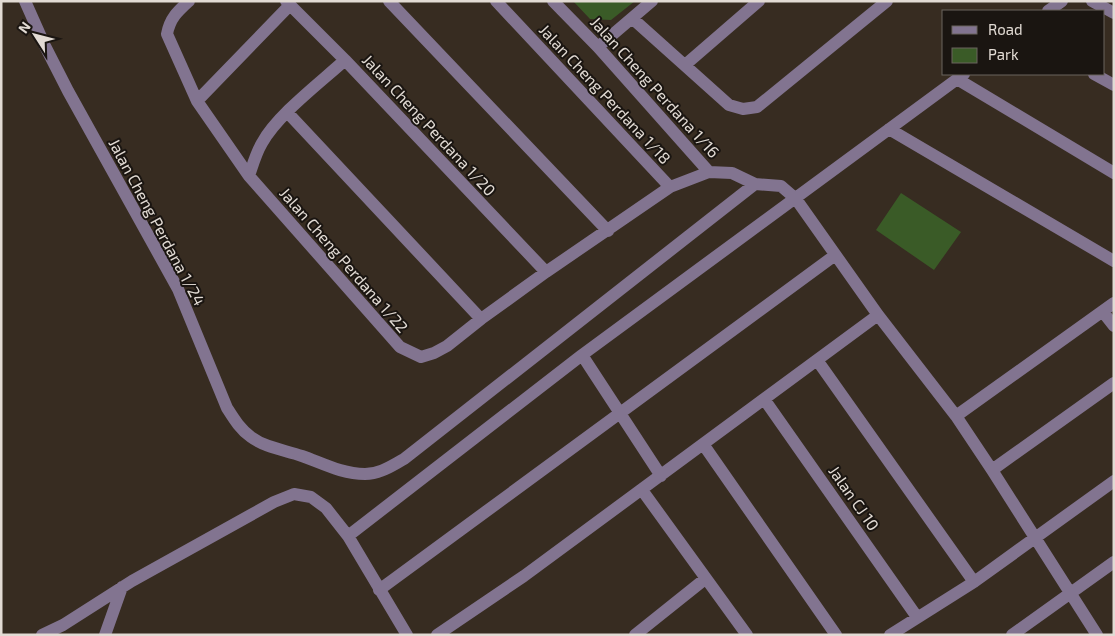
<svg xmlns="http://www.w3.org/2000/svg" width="1115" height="636" viewBox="0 0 1115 636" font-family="'Exo 2',sans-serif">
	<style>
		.green { fill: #3a5b27 }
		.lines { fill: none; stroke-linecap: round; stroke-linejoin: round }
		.minor { stroke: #827490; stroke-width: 12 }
		.labels { text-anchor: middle; stroke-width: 4; stroke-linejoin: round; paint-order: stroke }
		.street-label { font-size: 16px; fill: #e2dbd4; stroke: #1a1511 }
	</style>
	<rect width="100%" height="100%" fill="#372c21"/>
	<!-- green -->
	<path class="green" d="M 573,1 L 635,1 L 611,20 L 590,19 Z
		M 901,193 L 961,232 L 934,270 L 876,230 Z"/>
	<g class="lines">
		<!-- minor -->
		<path class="minor" d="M 25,1 L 45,46 L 68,91 L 178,289 L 227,408 C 234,419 240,429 251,437 C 266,448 285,450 302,456 C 322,463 342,474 365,474 C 380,474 391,466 404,459 L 755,184
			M 189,1 C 178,11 170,18 167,34 L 197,101 L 249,176 L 400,347 L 421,357 L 434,353 L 447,346 L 481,319 L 546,272 L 670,187 L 709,172
			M 286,1 L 345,60 L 546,272
			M 389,1 L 608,231
			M 496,1 L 670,187
			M 553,1 L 598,47 L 709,172 L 732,173 L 755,184 L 781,186 L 796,199 L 878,315 L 956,416 L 992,470 L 1097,635
			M 1092,1 L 1114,13
			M 1048,11 L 1062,1
			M 633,19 L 729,105 L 743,109 L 757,107 L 887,1
			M 598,47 L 652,1
			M 685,65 L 759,1
			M 1094,74 L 1114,85
			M 957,79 L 1114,173
			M 197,101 L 290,5
			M 287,112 L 481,319
			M 889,129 L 1114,261
			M 249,176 C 253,164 256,153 262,143 C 277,115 321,82 345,60
			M 1103,312 L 1114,326
			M 582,355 L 661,476
			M 817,360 L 974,582
			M 764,399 L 917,617
			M 956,416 L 1114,303
			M 703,444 L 836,635
			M 992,470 L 1114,383
			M 642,490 L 747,635
			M 348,536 L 582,355 L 964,74
			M 379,590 L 834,256
			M 42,635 L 63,625 L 132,581 L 274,502 L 294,494 L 311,497 L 326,508 L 348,536 L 407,635
			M 105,635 L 122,587
			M 437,635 L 524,576 L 878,315
			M 635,635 L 705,579
			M 890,635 L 974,582 L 1114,481
			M 1012,635 L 1114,562"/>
	</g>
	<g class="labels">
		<!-- street labels -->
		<g class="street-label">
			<text transform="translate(655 87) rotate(48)" y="6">Jalan Cheng Perdana 1/16</text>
			<text transform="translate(605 94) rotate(47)" y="6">Jalan Cheng Perdana 1/18</text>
			<text transform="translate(429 125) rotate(47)" y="6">Jalan Cheng Perdana 1/20</text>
			<text transform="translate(157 222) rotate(62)" y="6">Jalan Cheng Perdana 1/24</text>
			<text transform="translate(344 260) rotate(49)" y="6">Jalan Cheng Perdana 1/22</text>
			<text transform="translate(854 498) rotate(55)" y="6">Jalan CJ 10</text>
		</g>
	</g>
	<!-- border -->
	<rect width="1115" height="636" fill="none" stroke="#e2dbd4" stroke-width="5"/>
	<!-- legend -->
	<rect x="942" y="10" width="162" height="65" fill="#1a1511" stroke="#6a645f"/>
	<rect x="952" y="26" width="25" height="8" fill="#827490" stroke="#6a645f"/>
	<text x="988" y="35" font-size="15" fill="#e2dbd4">Road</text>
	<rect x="952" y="48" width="25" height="15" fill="#3a5b27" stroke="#6a645f"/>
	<text x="988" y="60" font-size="15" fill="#e2dbd4">Park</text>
	<!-- north arrow -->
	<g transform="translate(35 35) rotate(306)" stroke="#1a1511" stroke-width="4" paint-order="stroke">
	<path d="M0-4L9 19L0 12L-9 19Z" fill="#e2dbd4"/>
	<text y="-8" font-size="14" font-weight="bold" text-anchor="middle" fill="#e2dbd4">N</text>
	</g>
</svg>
